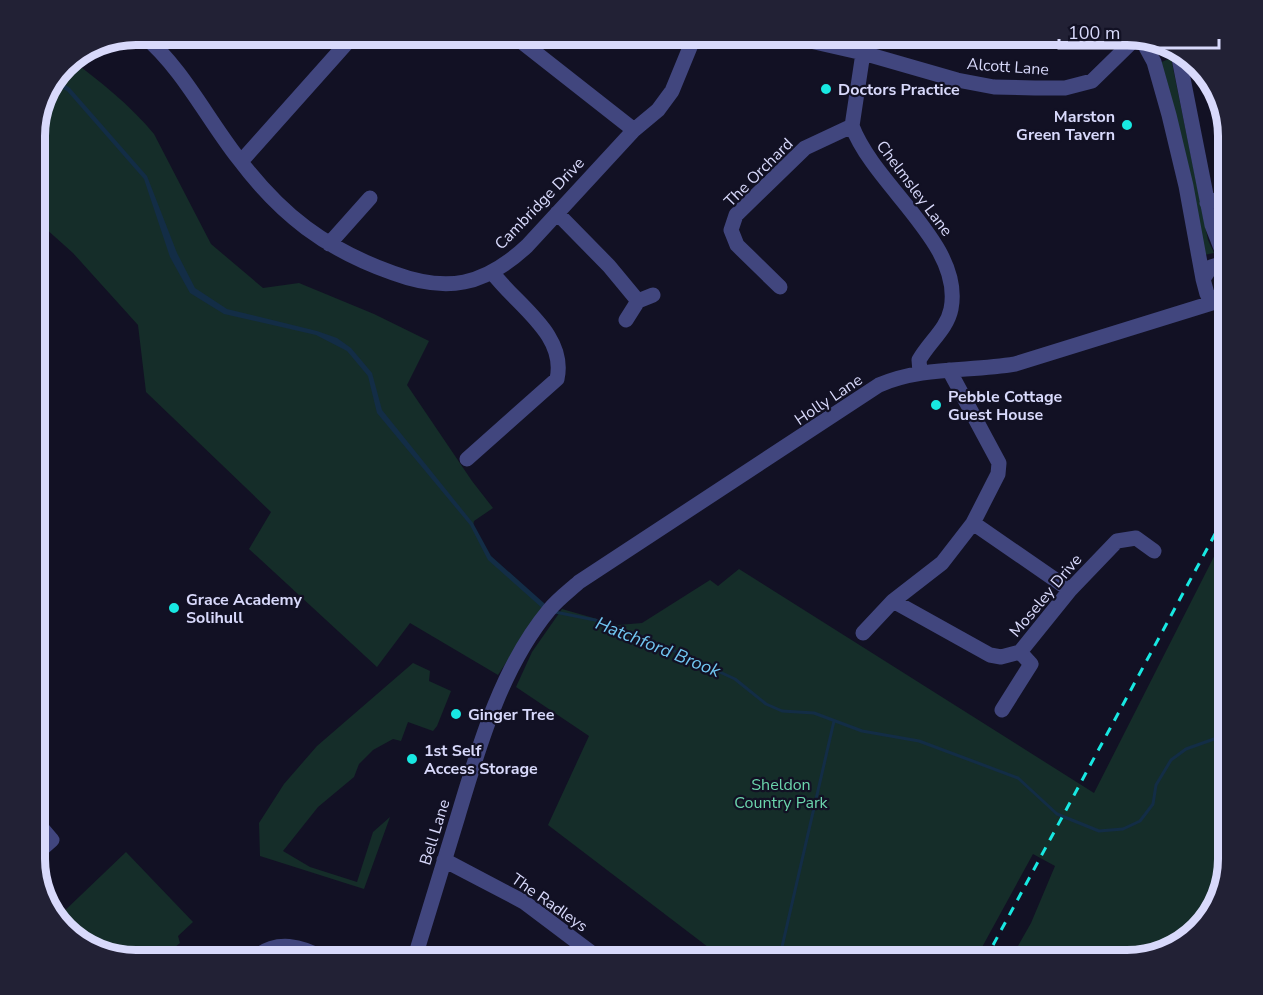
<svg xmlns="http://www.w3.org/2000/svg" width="1263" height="995" viewBox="0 0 1263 995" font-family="'Nunito Sans',sans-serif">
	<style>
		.green { fill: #152d29 }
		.water { fill: #132d46 }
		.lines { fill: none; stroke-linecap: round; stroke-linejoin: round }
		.stream { stroke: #132d46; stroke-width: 3 }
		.minor { stroke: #41467e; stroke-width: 15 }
		.rail { stroke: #18e8e2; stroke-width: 3; stroke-dasharray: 9 8; stroke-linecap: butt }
		.poi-dot { fill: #18e8e2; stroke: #121124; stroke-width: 2 }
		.labels { text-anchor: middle; stroke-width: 4.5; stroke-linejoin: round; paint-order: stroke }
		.street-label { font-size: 16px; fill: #d8d9fb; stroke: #121124 }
		.poi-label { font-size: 16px; font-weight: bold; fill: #d8d9fb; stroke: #121124; text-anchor: start }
		.park-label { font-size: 16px; fill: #6bd4ac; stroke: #121124 }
		.water-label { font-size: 18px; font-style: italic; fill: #71c6f1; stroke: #121124 }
		.rim { fill: none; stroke: #d8d9fb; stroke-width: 8 }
	</style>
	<rect width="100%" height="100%" fill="#121124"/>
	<!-- green -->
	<path class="green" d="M 1171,58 L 1208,240 L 1214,253 L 1204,255 L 1157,64 Z
		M 70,59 C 100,81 130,105 154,134 L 211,244 L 263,288 L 299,283 L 374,314 L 429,341 L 407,385 L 472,481 L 493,508 L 474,521 L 473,526 L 488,557 L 543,606 L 498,675 L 410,623 L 377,667 L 249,549 L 271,512 L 146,392 L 138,325 L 73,253 L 35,219 C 35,164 25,101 70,59 Z
		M 1228,529 L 1228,860 L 1204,926 L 1172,950 L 1127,960 L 1055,960 L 1047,948 L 1040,960 L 1010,960 L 1031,923 L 1055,866 L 1033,854 L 975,960 L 725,960 L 548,825 L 589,736 L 516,687 L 532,652 L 562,609 L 618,625 L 642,623 L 710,580 L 718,586 L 739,569 L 1094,793 Z
		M 413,663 L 430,671 L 429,681 L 451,691 L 437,726 L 433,731 L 408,722 L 401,741 L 393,739 L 373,750 L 359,764 L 354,777 L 318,807 L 283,851 L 310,867 L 357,882 L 373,832 L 390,817 L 364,889 L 260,856 L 259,823 L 284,784 L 317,746 Z
		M 126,852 L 193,922 L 178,936 L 180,943 L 159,960 L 135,960 L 69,936 L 56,919 Z"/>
	<!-- water -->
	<path class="water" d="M 55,78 L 70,88 L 147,176 L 177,253 L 195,288 L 227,309 L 317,331 L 337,338 L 351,348 L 372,373 L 382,410 L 473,523 L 491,556 L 545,604 L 542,608 L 488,560 L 470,525 L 377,413 L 368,376 L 347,351 L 316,335 L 224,314 L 190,293 L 170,257 L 144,179 L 67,91 L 51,83 Z"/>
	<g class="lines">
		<!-- stream -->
		<path class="stream" d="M 555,612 L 595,620 L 648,639 L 735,679 L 766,704 L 782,711 L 814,713 L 862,731 L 919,741 L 1018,778 L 1057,814 L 1099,831 L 1123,829 L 1140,821 L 1153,804 L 1156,785 L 1171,760 L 1186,749 L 1228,734
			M 779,960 L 834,721"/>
		<!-- minor -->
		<path class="minor" d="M 143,35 C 183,69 206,117 238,158 C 281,215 325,249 393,273 C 447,293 484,286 527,246 L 634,130 L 658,110 L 672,91 L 695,35
			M 513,35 L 634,130
			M 784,35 L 863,53 L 957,80 L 994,87 L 1035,88 L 1065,88 L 1092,81 L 1136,38
			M 1142,40 L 1154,62 L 1169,115 L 1186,186 L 1203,279
			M 863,53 L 852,126 C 875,187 964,244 951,309 C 947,329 929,342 919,360 L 920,372
			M 1178,53 L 1212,225 L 1228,266
			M 238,158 L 246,156 L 353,36
			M 1207,203 L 1228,197
			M 557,213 L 609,266 L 638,301
			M 329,244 L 370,198
			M 780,287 L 737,245 L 731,230 L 736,215 L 805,148 L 852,126
			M 1218,300 L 1207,294 L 1203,279 L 1211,267 L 1221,264 L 1228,266
			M 626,320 L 638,301 L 653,295
			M 467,459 L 557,379 C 567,334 516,305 492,272
			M 973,523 L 1070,590
			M 893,601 L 990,655 L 1001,657 L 1020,652 L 1070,590 L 1117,541 L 1136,538 L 1154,551
			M 863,633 L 893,601 L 942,563 L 973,523 L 998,474 L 999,463 L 949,370
			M 1002,710 L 1031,664 L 1020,652
			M 35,855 L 52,840 L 35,820
			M 444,860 L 524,902 L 601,960
			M 252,960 C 276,938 302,946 327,960
			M 414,960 C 429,912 443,864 458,816 C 479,746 501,668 549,610 C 558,599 569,591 579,582 L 879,385 C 923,366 969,372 1015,364 L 1228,298"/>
		<!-- rail -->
		<path class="rail" d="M 985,960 L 1228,510"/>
	</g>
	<!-- markers -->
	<g class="poi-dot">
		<circle cx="826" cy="89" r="6"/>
		<circle cx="1127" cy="125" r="6"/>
		<circle cx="936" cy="405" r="6"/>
		<circle cx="174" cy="608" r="6"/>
		<circle cx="456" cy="714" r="6"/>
		<circle cx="412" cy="759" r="6"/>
	</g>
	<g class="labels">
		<!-- street labels -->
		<g class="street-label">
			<text transform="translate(1008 66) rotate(4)" y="6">Alcott Lane</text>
			<text transform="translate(758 172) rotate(-45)" y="6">The Orchard</text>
			<text transform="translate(915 188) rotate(53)" y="6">Chelmsley Lane</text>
			<text transform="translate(539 203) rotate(-46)" y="6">Cambridge Drive</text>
			<text transform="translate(828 399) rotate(-34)" y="6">Holly Lane</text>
			<text transform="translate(1045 595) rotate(-50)" y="6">Moseley Drive</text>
			<text transform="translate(434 832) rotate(-73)" y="6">Bell Lane</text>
			<text transform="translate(550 902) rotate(35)" y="6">The Radleys</text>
		</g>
		<!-- poi labels -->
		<g class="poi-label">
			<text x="838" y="95">Doctors Practice</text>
			<text x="1115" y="122" text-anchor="end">Marston<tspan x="1115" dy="18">Green Tavern</tspan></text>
			<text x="948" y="402">Pebble Cottage<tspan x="948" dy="18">Guest House</tspan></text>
			<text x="186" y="605">Grace Academy<tspan x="186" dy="18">Solihull</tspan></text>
			<text x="468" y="720">Ginger Tree</text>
			<text x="424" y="756">1st Self<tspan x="424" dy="18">Access Storage</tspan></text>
		</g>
		<!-- park labels -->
		<g class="park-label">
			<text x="781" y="790">Sheldon<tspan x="781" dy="18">Country Park</tspan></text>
		</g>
		<!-- water labels -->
		<g class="water-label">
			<text transform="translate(658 647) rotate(22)" y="6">Hatchford Brook</text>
		</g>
	</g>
	<!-- crop -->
	<path d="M0 0H1263V995H0ZM136 45H1127A91 91 0 0 1 1218 136V859A91 91 0 0 1 1127 950H136A91 91 0 0 1 45 859V136A91 91 0 0 1 136 45Z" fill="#222135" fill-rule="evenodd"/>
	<path class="rim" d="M136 45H1127A91 91 0 0 1 1218 136V859A91 91 0 0 1 1127 950H136A91 91 0 0 1 45 859V136A91 91 0 0 1 136 45Z"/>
	<!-- scale -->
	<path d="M1059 39v9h160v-9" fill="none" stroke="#d8d9fb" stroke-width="3"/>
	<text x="1068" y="39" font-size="18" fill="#d8d9fb" stroke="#121124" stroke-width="4.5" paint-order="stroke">100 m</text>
</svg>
